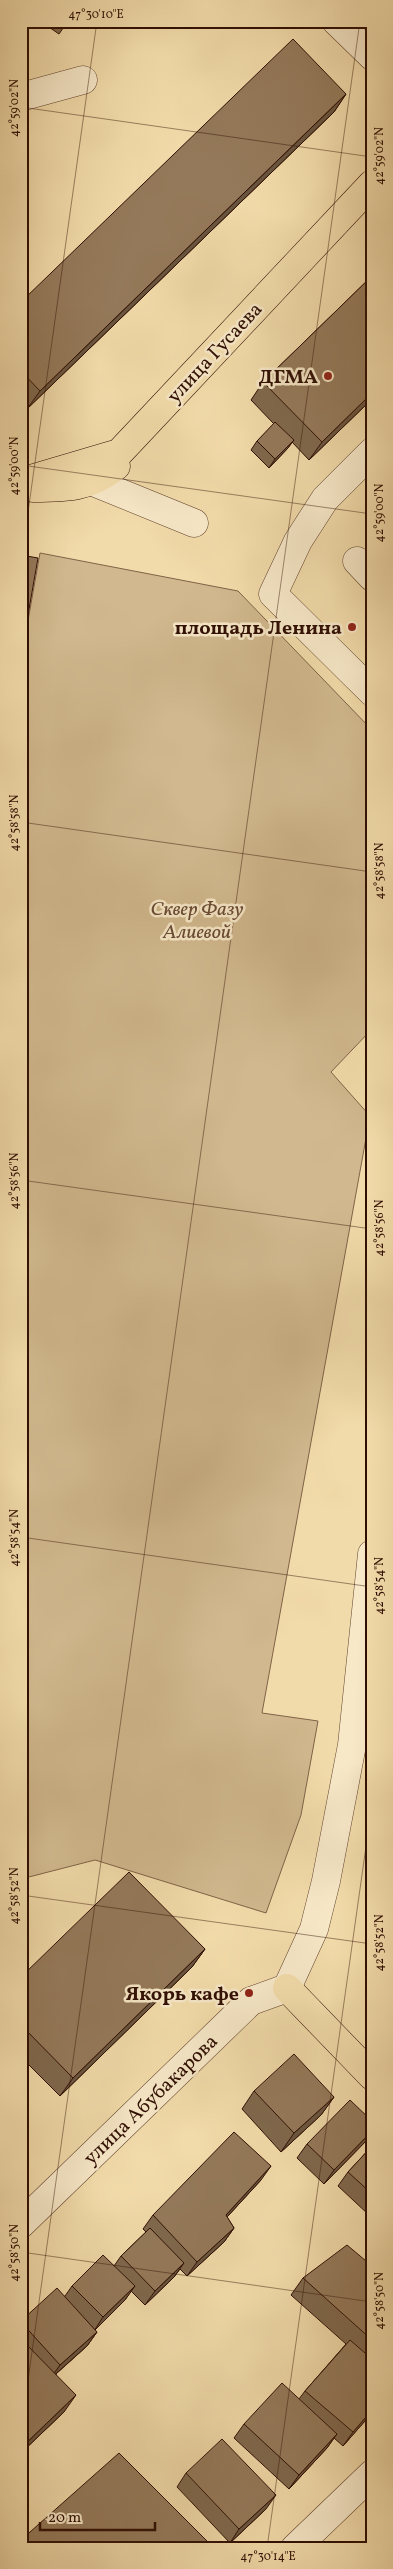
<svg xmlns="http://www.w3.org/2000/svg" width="393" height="2569" viewBox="0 0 393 2569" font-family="Vollkorn,serif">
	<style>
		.green { fill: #d1b88e; stroke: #806348 }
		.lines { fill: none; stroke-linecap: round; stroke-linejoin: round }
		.minor-casing { stroke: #60412d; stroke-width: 29 }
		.major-casing { stroke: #2f0e03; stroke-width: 29 }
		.minor { stroke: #f7e8c8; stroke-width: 28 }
		.major { stroke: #f2dbaa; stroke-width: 28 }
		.wall { fill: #7f684d; stroke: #2f0e03 }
		.shaded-wall { fill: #68553f; stroke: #2f0e03 }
		.building { fill: #94795a; stroke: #2f0e03 }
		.ticks { fill: none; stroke: #2f0e03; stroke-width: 1; stroke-opacity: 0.45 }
		.poi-dot { fill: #8f2418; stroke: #f7e8c8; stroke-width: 2 }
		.labels { text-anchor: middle; stroke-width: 5; stroke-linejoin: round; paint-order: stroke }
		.street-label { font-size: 20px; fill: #2f0e03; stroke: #f7e8c8 }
		.poi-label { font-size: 20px; font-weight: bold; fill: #2f0e03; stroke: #f7e8c8; text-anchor: end }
		.park-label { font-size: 20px; font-style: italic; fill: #684a34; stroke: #f7e8c8 }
		.neatline { fill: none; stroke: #2f0e03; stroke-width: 2 }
		.ticks-label { font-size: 12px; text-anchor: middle; fill: #2f0e03 }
	</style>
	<rect width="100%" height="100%" fill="#f2dbaa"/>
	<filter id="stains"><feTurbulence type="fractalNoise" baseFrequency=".004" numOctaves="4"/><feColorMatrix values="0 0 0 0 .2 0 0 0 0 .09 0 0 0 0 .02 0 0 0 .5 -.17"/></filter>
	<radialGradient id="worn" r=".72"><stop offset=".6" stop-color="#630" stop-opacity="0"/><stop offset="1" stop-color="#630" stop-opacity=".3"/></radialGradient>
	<!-- green -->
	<path class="green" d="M 40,553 L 238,591 L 372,730 L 372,1029 L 331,1072 L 370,1116 L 262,1713 L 318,1721 L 301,1815 L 266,1913 L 95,1860 L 21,1879 L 21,660 Z"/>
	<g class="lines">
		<defs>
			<path id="minor" d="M 336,21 L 372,56
				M 21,97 L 83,80
				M 372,452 L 325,499 L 298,541 L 273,594 L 372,692
				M 91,481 L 194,523
				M 357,561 L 372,577
				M 21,2224 L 251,2001 L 287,1988 L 314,1929 L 326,1881 L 352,1745 L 372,1554
				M 295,2548 L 372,2474"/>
			<path id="major" d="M 21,479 L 31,479 L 119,453 L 372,184
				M 33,488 C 65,488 90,488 116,466
				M 287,1988 L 372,2076"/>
		</defs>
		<!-- minor casing -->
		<use href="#minor" class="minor-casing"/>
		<!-- major casing -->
		<use href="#major" class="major-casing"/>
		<!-- minor -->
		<use href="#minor" class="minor"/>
		<!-- major -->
		<use href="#major" class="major"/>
	</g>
	<!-- wall -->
	<path class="wall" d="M 40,21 L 68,21 L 59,34 Z
		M 346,94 L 334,112 L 27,409 L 21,403 L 21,302 Z
		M 372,276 L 372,399 L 309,460 L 292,442 L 288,448 L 269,468 L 251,450 L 257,441 L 274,424 L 251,400 L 263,382 Z
		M 205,1949 L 192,1967 L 60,2096 L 21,2057 L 21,1977 Z
		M 254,2091 L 334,2097 L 321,2115 L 281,2152 L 242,2109 Z
		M 367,2140 L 324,2184 L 297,2158 L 307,2144 Z
		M 372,2146 L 372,2212 L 369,2215 L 338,2186 L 348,2172 Z
		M 261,2180 L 227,2217 L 234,2228 L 224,2242 L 187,2276 L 180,2269 L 174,2277 L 145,2305 L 131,2291 L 125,2300 L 95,2330 L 97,2332 L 87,2346 L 56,2374 L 64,2412 L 21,2453 L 21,2321 L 65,2296 L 72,2286 L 114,2266 L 121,2256 L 146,2232 L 143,2229 L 153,2215 Z
		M 372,2266 L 372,2413 L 343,2446 L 334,2438 L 327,2448 L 289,2489 L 234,2438 L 244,2424 L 299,2399 L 305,2391 L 346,2344 L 291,2295 L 303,2278 Z
		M 186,2473 L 266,2509 L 230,2543 L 177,2487 Z
		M 21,2540 L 214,2548 L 21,2548 Z"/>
	<!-- shaded-wall -->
	<path class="shaded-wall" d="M 346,94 L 334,112 L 27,409 L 40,391 Z
		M 372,393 L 372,399 L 309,460 L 322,442 Z
		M 294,440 L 288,448 L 269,468 L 275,459 Z
		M 21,632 L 25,632 L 21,638 Z
		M 205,1949 L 192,1967 L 60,2096 L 73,2078 Z
		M 334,2097 L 321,2115 L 281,2152 L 294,2133 Z
		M 372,2131 L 372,2133 L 367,2140 L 324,2184 L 334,2170 Z
		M 271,2166 L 261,2180 L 216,2229 L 226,2215 Z
		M 234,2228 L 224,2242 L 187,2276 L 197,2262 Z
		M 184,2263 L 174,2277 L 145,2305 L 155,2291 Z
		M 135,2286 L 125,2300 L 94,2331 L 103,2317 Z
		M 97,2332 L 87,2346 L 50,2379 L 60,2365 Z
		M 76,2395 L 64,2412 L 21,2453 L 21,2448 Z
		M 372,2410 L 372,2413 L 343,2446 L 353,2432 Z
		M 337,2434 L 327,2448 L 289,2489 L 299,2475 Z
		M 276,2495 L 266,2509 L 230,2543 L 239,2529 Z"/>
	<!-- building -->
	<path class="building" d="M 293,39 L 346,94 L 40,391 L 21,371 L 21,302 Z
		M 372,276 L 372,393 L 322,442 L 263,382 Z
		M 275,422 L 294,440 L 275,459 L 257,441 Z
		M 21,555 L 38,558 L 25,632 L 21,632 Z
		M 129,1872 L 205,1949 L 73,2078 L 21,2025 L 21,1977 Z
		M 294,2054 L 334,2097 L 294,2133 L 254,2091 Z
		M 350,2100 L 372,2121 L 372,2131 L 334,2170 L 307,2144 Z
		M 234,2132 L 271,2166 L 226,2215 L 234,2228 L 197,2262 L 153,2215 Z
		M 372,2146 L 372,2194 L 348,2172 Z
		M 150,2228 L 184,2263 L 155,2291 L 121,2256 Z
		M 347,2245 L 372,2266 L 372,2340 L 303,2278 Z
		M 103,2255 L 135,2286 L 103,2317 L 72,2286 Z
		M 57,2288 L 97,2332 L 60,2365 L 21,2322 L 21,2321 Z
		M 21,2339 L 76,2395 L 21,2448 Z
		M 350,2340 L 372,2359 L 372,2410 L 353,2432 L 305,2391 Z
		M 282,2383 L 337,2434 L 299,2475 L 244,2424 Z
		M 222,2439 L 276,2495 L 239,2529 L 186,2473 Z
		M 119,2453 L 214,2548 L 27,2548 L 21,2543 L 21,2540 Z"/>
	<!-- ticks -->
	<path class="ticks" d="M 21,107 L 372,157M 21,465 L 372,514M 21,562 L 97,21M 21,822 L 372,872M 21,1180 L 372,1229M 21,1537 L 372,1587M 21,1895 L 372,1944M 21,2252 L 372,2302M 21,2430 L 360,21M 267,2548 L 372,1804"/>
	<!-- markers -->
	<g class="poi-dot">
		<circle cx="328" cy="376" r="5"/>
		<circle cx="352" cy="627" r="5"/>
		<circle cx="249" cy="1993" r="5"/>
	</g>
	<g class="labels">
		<!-- street labels -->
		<g class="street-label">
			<text transform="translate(214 352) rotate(-47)" y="7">улица Гусаева</text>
			<text transform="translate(150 2099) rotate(-44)" y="7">улица Абубакарова</text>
		</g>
		<!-- poi labels -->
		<g class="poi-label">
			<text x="318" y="383">ДГМА</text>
			<text x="342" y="634">площадь Ленина</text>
			<text x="239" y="2000">Якорь кафе</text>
		</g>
		<!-- park labels -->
		<g class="park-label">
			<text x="197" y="915">Сквер Фазу<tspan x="197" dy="23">Алиевой</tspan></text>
		</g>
	</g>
	<!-- margin -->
	<rect width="393" height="2569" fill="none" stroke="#f2dbaa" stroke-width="55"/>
	<!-- scale -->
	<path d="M40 2522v8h115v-8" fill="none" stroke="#2f0e03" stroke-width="2.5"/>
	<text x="48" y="2522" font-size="15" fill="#2f0e03" stroke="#f7e8c8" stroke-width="4" paint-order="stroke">20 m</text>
	<rect x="28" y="28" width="338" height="2514" class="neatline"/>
	<g class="ticks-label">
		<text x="96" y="18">47°30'10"E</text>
		<text transform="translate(14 108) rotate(-90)" y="4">42°59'02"N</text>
		<text transform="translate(379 156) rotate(-90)" y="4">42°59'02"N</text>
		<text transform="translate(14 466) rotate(-90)" y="4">42°59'00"N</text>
		<text transform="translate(379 513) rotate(-90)" y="4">42°59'00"N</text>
		<text transform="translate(14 823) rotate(-90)" y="4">42°58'58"N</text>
		<text transform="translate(379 871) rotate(-90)" y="4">42°58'58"N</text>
		<text transform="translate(14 1181) rotate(-90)" y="4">42°58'56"N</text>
		<text transform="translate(379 1228) rotate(-90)" y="4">42°58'56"N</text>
		<text transform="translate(14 1538) rotate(-90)" y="4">42°58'54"N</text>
		<text transform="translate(379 1586) rotate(-90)" y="4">42°58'54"N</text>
		<text transform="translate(14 1896) rotate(-90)" y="4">42°58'52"N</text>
		<text transform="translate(379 1943) rotate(-90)" y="4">42°58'52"N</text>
		<text transform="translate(14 2253) rotate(-90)" y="4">42°58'50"N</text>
		<text transform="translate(379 2301) rotate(-90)" y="4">42°58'50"N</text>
		<text x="268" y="2560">47°30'14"E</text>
	</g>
	<rect width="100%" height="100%" filter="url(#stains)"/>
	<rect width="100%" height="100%" fill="url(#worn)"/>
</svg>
